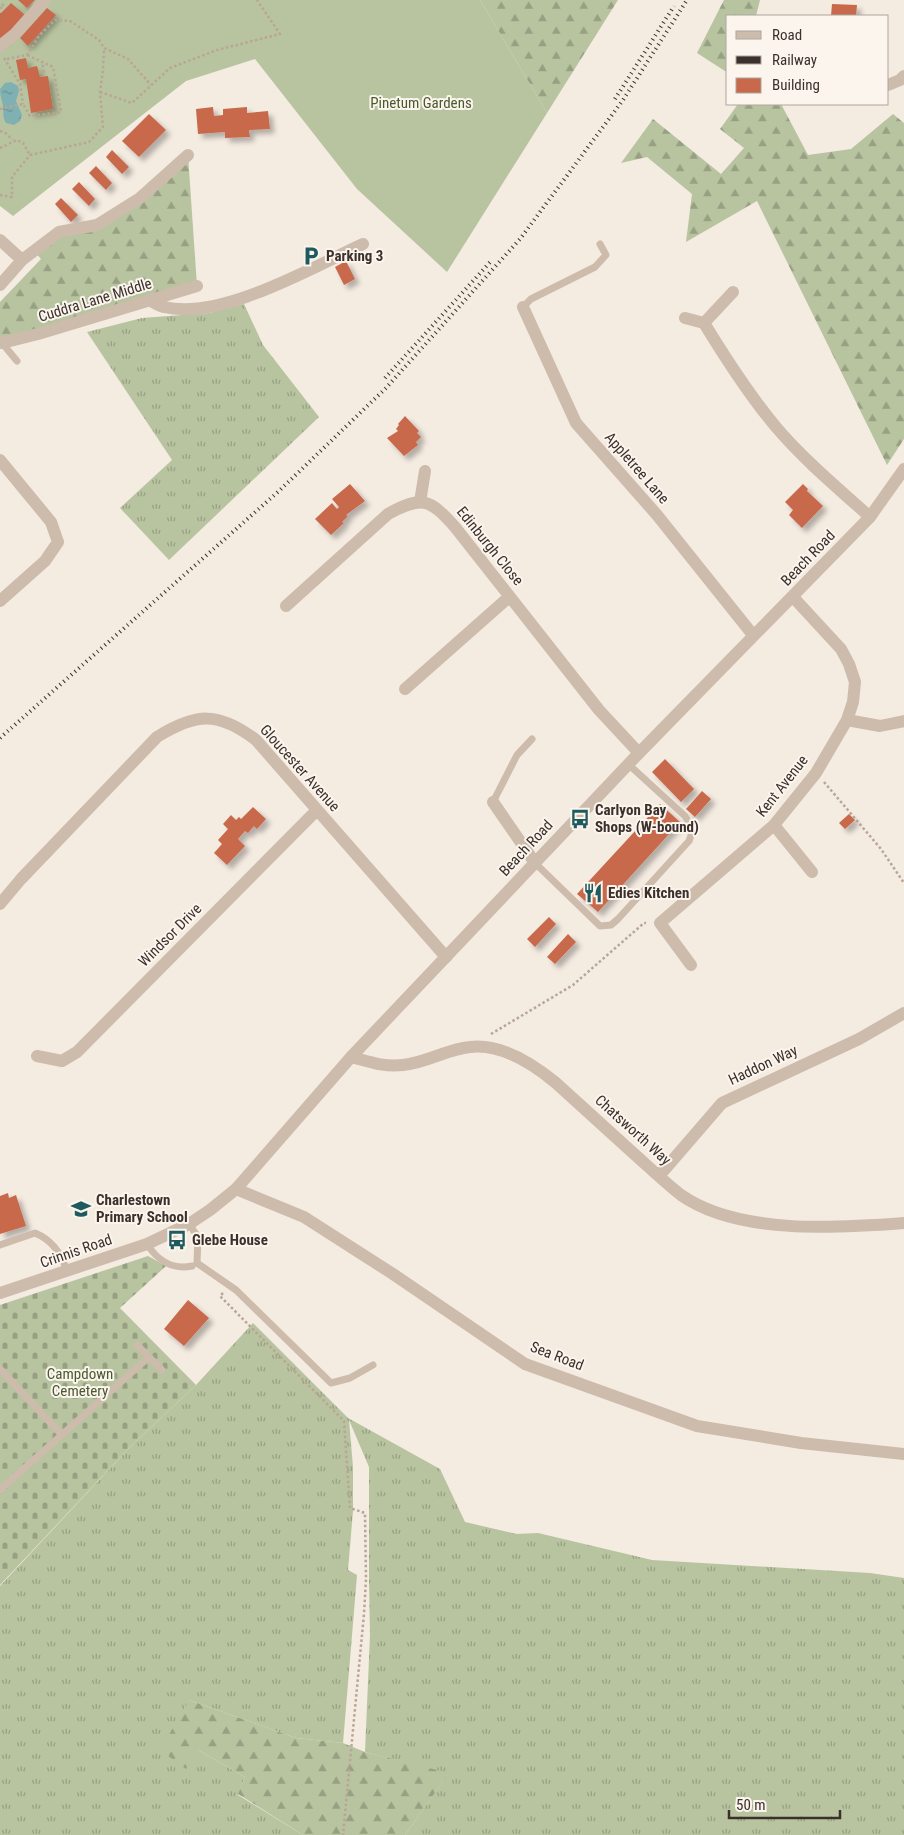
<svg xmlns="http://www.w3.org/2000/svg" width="904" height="1835" viewBox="0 0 904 1835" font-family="'Roboto Condensed',sans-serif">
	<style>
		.grass { fill: url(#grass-tufts) }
		.forest { fill: url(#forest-firs) }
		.cemetery { fill: url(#cemetery-stones) }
		.garden { fill: #b8c4a0 }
		.water { fill: url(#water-ripples) }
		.building { fill: #c8694b; filter: url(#shadow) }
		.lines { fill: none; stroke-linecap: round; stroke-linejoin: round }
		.path { stroke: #b9a596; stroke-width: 2.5; stroke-dasharray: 2.5 2.5; stroke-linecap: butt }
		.service { stroke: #cdbbac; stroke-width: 7 }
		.minor { stroke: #cdbbac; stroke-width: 12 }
		.tertiary { stroke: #cdbbac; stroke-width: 12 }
		.rail { stroke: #3b302b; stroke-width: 4; stroke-dasharray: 1 4; stroke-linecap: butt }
		.labels { text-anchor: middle; stroke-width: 4; stroke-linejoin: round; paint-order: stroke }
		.park-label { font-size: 15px; fill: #4a5a2e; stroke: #fbf5ee }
		.poi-label { font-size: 15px; font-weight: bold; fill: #3b302b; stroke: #fbf5ee; text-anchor: start }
		.street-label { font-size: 15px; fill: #3b302b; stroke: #fbf5ee }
	</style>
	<defs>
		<pattern id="grass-tufts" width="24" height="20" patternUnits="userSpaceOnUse" patternTransform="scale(1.25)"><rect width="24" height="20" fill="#b8c4a0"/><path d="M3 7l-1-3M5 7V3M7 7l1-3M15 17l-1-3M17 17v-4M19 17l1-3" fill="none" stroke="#97a083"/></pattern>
		<pattern id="forest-firs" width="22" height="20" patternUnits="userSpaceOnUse" patternTransform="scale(1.25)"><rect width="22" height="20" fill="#b8c4a0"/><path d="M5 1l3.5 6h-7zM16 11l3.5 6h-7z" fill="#97a083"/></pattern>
		<pattern id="cemetery-stones" width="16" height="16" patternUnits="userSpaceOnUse" patternTransform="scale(1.25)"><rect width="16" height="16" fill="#b8c4a0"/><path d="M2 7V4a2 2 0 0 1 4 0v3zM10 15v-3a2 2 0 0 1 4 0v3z" fill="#97a083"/></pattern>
		<pattern id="water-ripples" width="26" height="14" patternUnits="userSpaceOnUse" patternTransform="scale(1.25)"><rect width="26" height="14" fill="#7fb0b2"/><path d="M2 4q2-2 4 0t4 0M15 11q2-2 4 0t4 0" fill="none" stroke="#699091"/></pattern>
		<filter id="shadow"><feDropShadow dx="4.5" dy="4.5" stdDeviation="2.5" flood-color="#0004"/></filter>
	</defs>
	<rect width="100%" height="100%" fill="#f4ebe1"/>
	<!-- grass -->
	<path class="grass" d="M 244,304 L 263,345 L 319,417 L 169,560 L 120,508 L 172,460 L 87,332 L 142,318 L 209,313 Z
		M 253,1323 L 348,1418 L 440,1469 L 465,1522 L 517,1534 L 538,1533 L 652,1560 L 870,1573 L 904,1578 L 904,1835 L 405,1835 L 448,1774 L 365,1752 L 370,1635 L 369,1580 L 369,1467 L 349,1420 L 353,1467 L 353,1511 L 348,1570 L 357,1575 L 343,1743 L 296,1738 L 189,1700 L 198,1750 L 245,1777 L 238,1795 L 303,1835 L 0,1835 L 0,1586 L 130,1447 L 196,1385 Z"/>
	<!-- forest -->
	<path class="forest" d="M 480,0 L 618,0 L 547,113 Z
		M 724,0 L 760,0 L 756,16 L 728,16 L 728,73 L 697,53 Z
		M 738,104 L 781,104 L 808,155 L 851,149 L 893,114 L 904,123 L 904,439 L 887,465 L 757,201 L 686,242 L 692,194 L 647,157 L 621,163 L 653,119 L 721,174 L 744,148 L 720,129 Z
		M 188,155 L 197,286 L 0,341 L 0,302 L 41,259 L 35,252 L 59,232 L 97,225 Z
		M 189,1700 L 296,1738 L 343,1743 L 365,1752 L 449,1773 L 405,1835 L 303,1835 L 238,1794 L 245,1777 L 198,1750 L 186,1769 L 160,1750 Z"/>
	<!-- cemetery -->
	<path class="cemetery" d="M 148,1256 L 166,1266 L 120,1308 L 196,1385 L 130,1447 L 0,1585 L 0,1305 Z"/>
	<!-- garden -->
	<path class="garden" d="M 0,0 L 480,0 L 547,113 L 447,272 L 357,189 L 255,59 L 186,81 L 13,216 L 0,206 Z"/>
	<!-- water -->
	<path class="water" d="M 11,82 L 18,86 L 19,91 L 16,101 L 22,115 L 20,121 L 14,125 L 6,123 C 2,117 4,112 3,106 C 2,100 0,96 0,89 L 5,83 Z"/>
	<!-- building -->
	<path class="building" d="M 18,0 L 35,0 L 27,8 Z
		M 11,3 L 25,15 L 0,42 L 0,13 L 1,13 Z
		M 832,4 L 857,5 L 856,16 L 831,16 Z
		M 47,8 L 56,15 L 28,46 L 20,38 Z
		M 26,58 L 28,68 L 37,66 L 40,77 L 48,76 L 53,109 L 31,113 L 26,79 L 20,80 L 16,60 Z
		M 213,107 L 214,116 L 223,115 L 223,109 L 247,107 L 247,113 L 268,111 L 270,129 L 249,130 L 250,137 L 225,138 L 225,132 L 198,134 L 196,109 Z
		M 149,114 L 166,130 L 139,157 L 122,141 Z
		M 112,150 L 129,167 L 122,174 L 106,157 Z
		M 96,166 L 112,183 L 106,190 L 89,173 Z
		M 79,182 L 95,199 L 89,206 L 72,189 Z
		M 61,198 L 78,215 L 71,222 L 55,204 Z
		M 346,261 L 355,279 L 344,285 L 335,267 Z
		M 405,416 L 419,431 L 417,433 L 421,437 L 416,442 L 418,445 L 404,456 L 387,438 L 398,431 L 396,429 L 399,425 L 398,424 Z
		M 350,484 L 365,501 L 346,515 L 348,516 L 342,522 L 344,523 L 331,535 L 315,519 L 332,503 L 337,509 L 339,507 L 332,499 Z
		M 803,484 L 808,489 L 807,491 L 823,506 L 802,528 L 789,515 L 793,510 L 785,502 Z
		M 665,759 L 694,789 L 681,802 L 652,772 Z
		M 702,791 L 711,799 L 695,817 L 686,809 Z
		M 660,804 L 680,822 L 598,912 L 577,894 Z
		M 253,807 L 266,819 L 257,829 L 254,826 L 248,833 L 245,831 L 238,839 L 245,846 L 227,865 L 214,853 L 222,844 L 218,840 L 228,829 L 223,824 L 231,815 L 236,820 L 239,817 L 241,819 Z
		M 849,814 L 855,820 L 845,829 L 839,823 Z
		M 549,917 L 556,924 L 535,947 L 527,939 Z
		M 568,934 L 576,942 L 555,964 L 547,957 Z
		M 8,1193 L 9,1198 L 16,1195 L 26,1226 L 0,1234 L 0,1196 Z
		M 188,1300 L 209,1318 L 184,1346 L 164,1329 Z"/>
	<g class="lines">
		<!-- path -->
		<path class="path" d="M 2,4 L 6,8
			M 0,7 L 4,10
			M 4,58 L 20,84 L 23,104
			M 7,59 L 27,55 L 39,36 L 55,20 L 70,21 L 99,40 L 104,48 L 128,59 L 151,85
			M 39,73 L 44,72 L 42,62
			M 100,92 L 132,103 L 170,68 L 217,50 L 280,34 L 257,0
			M 0,109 L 23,104 L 30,116 L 61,112 L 53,67 L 27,55
			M 0,131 L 7,134 L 12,140
			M 0,148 L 17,140 L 23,143 L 30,155
			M 30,155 L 89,142 L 103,127 L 100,92 L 103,70 L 104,48
			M 0,195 L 12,197 L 12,177 L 30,155
			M 824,782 L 881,849 L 904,883
			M 491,1034 L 573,985 L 644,923 L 646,923
			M 223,1293 L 220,1296 L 344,1421 L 350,1508 L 365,1513 L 366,1579 L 364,1614 L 343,1835"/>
		<!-- service -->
		<path class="service" d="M 523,307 L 531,299 L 595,267 L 606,255 L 600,244
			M 2,343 L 17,361
			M 493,802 L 517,755 L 532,739
			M 535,863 L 600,926 L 611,925 L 618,919 L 689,841 L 693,830 L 685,816 L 628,764
			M 189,1224 L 198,1237 L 197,1263 L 236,1290 L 331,1383 L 350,1378 L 373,1365
			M 147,1244 C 157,1260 172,1270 192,1266
			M 0,1245 L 35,1233 C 52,1240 62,1254 67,1272
			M 137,1345 L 149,1357
			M 0,1369 L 62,1435
			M 0,1490 L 149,1357 L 162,1370"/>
		<!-- minor -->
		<path class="minor" d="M 0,46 L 15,34 L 45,0
			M 888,85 L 900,80 L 904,76
			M 0,240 L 22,260 L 59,232 L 97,225 L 140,198 L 188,155
			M 0,285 L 22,260
			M 150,300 C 154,303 159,306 164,307 C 220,321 311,268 363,244
			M 523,307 L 576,423 L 657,515 L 753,635
			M 685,318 L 704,323
			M 704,323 C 726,359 749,395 776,427 C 804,460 838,488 870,517
			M 704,323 L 733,292
			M 0,341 L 2,343 L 38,334 L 197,286
			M 0,460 L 51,522 L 58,542 L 45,561 L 0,601
			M 420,502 L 425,471
			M 286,606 L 388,514 C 422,495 430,499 455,527 L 599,710 L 639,753
			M 405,689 L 509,597
			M 847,720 L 880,726 L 904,721
			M 493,802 L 535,863
			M 774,825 L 812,872
			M 0,904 L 21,879 L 157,737 C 196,713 218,711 256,740 L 446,957
			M 691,965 L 660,923 L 774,825 L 816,773 L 847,720 L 853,702 L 855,682 L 849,664 L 841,649 L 793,597
			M 37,1056 L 62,1061 L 77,1052 L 316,811
			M 351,1057 C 370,1062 383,1067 403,1065 C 426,1063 447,1049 470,1047 C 501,1043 533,1064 556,1083 C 581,1106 607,1129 632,1152 C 648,1166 664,1182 681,1195 C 738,1235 838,1228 904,1223
			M 659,1176 L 722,1103 L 859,1039 L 904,1013
			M 236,1189 L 304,1217 L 393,1274 L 525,1364 L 697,1426 L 801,1443 L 904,1454"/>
		<!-- tertiary -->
		<path class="tertiary" d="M 0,1293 L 147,1244 L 189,1224 L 210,1210 L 236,1189 L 351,1057 L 639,753 L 870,517 L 904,469"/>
		<!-- rail -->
		<path class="rail" d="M 615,99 L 674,6
			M 385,378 L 492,260
			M 0,738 L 279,491 L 386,388 L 520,239 L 623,100 L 687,0"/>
	</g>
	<!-- icons -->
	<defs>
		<symbol id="parking-bare" viewBox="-9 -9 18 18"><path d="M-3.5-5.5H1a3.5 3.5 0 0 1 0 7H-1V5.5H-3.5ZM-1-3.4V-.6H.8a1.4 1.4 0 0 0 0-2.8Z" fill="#1f5a5e" stroke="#fbf5ee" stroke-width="2.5" paint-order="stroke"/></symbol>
		<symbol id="bus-bare" viewBox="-9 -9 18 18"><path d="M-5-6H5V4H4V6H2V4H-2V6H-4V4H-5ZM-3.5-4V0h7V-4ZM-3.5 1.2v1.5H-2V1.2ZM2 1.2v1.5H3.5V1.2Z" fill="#1f5a5e" stroke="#fbf5ee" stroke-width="2.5" paint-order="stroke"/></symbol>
		<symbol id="restaurant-bare" viewBox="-9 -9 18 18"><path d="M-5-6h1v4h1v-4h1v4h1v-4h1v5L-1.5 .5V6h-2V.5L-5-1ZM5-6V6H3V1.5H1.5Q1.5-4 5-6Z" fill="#1f5a5e" stroke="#fbf5ee" stroke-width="2.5" paint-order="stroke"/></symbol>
		<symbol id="school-bare" viewBox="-9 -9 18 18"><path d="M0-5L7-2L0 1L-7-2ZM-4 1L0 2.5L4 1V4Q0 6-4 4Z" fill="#1f5a5e" stroke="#fbf5ee" stroke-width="2.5" paint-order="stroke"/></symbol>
	</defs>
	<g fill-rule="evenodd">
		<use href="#parking-bare" x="297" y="242" width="28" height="28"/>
		<use href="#bus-bare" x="566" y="805" width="28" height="28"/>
		<use href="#restaurant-bare" x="579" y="879" width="28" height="28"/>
		<use href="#school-bare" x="67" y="1195" width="28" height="28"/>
		<use href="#bus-bare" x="163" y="1226" width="28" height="28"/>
	</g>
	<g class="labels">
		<!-- park labels -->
		<g class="park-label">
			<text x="421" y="108">Pinetum Gardens</text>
			<text x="80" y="1379">Campdown<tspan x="80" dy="17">Cemetery</tspan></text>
		</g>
		<!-- poi labels -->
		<g class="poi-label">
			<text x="326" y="261">Parking 3</text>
			<text x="595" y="815">Carlyon Bay<tspan x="595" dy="17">Shops (W-bound)</tspan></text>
			<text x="608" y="898">Edies Kitchen</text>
			<text x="96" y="1205">Charlestown<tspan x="96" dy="17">Primary School</tspan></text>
			<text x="192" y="1245">Glebe House</text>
		</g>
		<!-- street labels -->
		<g class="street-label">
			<text transform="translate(95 300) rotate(-17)" y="5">Cuddra Lane Middle</text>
			<text transform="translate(637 468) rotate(49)" y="5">Appletree Lane</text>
			<text transform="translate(490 546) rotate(51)" y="5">Edinburgh Close</text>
			<text transform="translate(808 558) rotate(-46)" y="5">Beach Road</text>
			<text transform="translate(300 768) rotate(48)" y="5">Gloucester Avenue</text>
			<text transform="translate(782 786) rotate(-52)" y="5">Kent Avenue</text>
			<text transform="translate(526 848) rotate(-47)" y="5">Beach Road</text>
			<text transform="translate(170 935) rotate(-45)" y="5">Windsor Drive</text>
			<text transform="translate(763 1065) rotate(-25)" y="5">Haddon Way</text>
			<text transform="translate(633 1130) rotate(42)" y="5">Chatsworth Way</text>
			<text transform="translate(76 1251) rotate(-19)" y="5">Crinnis Road</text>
			<text transform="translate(557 1356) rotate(21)" y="5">Sea Road</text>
		</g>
	</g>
	<!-- legend -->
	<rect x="726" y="15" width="162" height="90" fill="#fbf5ee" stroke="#aea6a0"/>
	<rect x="736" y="31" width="25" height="8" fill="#cdbbac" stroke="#aea6a0"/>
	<text x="772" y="40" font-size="15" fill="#3b302b">Road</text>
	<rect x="736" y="56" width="25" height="8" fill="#3b302b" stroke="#aea6a0"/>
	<text x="772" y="65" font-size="15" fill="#3b302b">Railway</text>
	<rect x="736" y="78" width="25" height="15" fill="#c8694b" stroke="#aea6a0"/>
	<text x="772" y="90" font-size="15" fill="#3b302b">Building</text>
	<!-- scale -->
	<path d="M729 1810v8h111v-8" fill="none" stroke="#3b302b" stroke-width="2.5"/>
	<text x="736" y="1810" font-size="15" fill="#3b302b" stroke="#fbf5ee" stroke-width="4" paint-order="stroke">50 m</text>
</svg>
